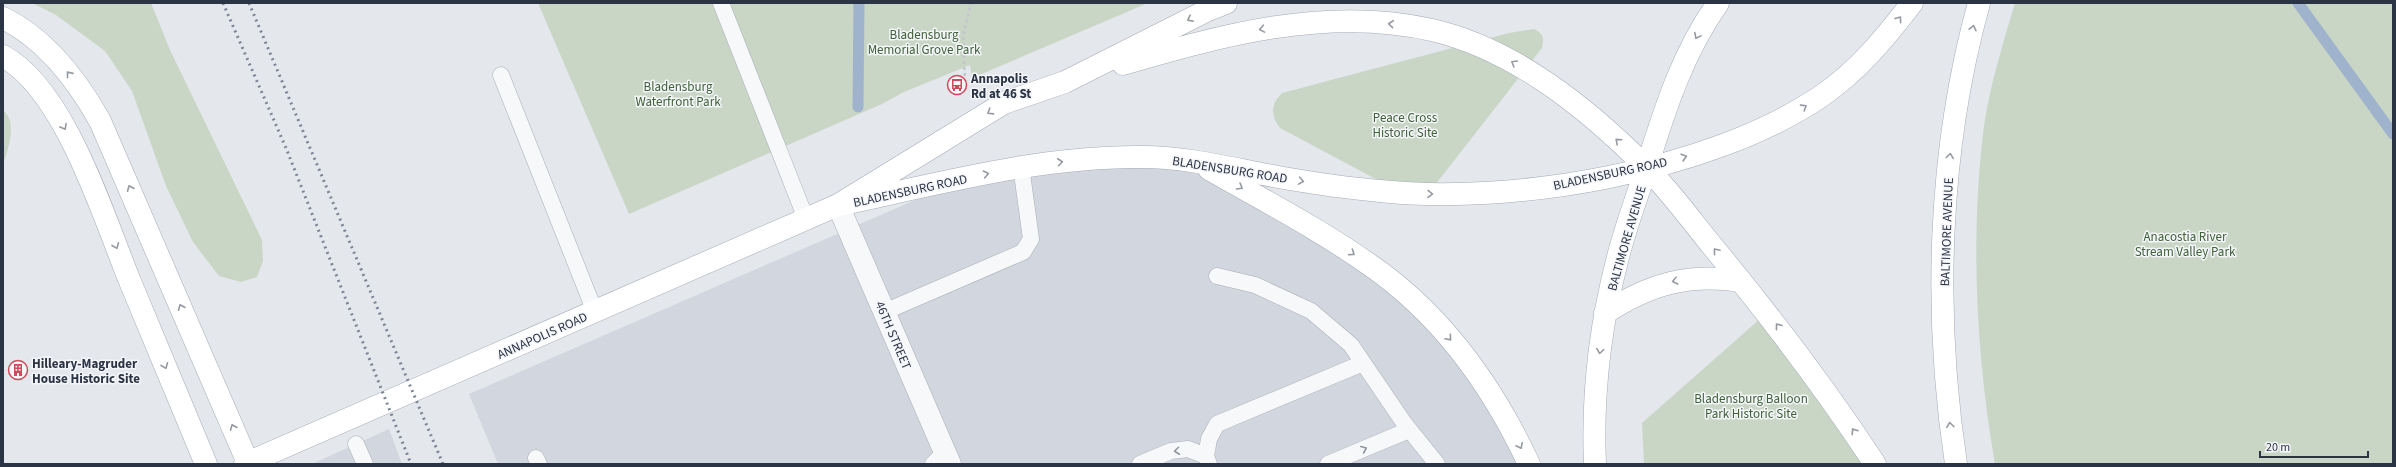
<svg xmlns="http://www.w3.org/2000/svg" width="2396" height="467" viewBox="0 0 2396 467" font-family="'Source Sans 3',sans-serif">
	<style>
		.built { fill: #d2d6de }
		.green { fill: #c9d6c5 }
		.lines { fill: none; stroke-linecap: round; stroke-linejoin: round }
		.stream { stroke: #9fb4cc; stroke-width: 11 }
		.service-casing { stroke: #a9aeb7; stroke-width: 17 }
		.minor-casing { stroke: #a9aeb7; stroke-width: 23 }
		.primary-casing { stroke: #a3abb8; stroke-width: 23 }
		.path { stroke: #c2c5cb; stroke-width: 2.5; stroke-dasharray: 3 3; stroke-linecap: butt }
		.service { stroke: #f7f8fa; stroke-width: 16 }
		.minor { stroke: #f7f8fa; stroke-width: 22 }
		.primary { stroke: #fff; stroke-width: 22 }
		.rail { stroke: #7d8696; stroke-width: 3; stroke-dasharray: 2 4; stroke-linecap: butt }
		.oneway { stroke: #959aa2 }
		.oneway2 { stroke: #9196a0 }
		.labels { text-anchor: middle; stroke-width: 3; stroke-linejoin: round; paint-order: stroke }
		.park-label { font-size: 13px; fill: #3f6138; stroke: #f4f6f9 }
		.poi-label { font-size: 13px; font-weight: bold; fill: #2b3445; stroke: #f4f6f9; text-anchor: start }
		.street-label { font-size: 13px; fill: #2b3445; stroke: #f4f6f9 }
	</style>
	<rect width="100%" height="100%" fill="#e4e7ec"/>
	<!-- built -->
	<path class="built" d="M 1194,161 L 1426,313 L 1529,464 L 498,464 L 469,394 L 952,184 L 1021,166 Z
		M 389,429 L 402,464 L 312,464 Z"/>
	<!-- green -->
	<path class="green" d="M 32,3 L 151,3 L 170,50 L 262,240 L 263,261 L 257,277 L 241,282 L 219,276 L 193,242 L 166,186 L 132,91 L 105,51 L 56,15 Z
		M 538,3 L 1148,3 L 972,78 L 970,65 L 904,92 L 882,104 L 629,214 Z
		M 2015,3 L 2393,3 L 2393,464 L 1995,464 C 1976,355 1970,236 1984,126 C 1990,85 2003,43 2015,3 Z
		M 1534,29 C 1544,34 1544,38 1542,48 L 1435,185 L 1402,193 L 1280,128 C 1270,115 1271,104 1282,93 L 1509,33 Z
		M 3,110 C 18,122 8,150 3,164 Z
		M 1761,318 L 1850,443 L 1862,464 L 1644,464 L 1642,423 Z"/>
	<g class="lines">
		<!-- stream -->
		<path class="stream" d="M 2298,3 L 2393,134
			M 858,107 L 859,3"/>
		<defs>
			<path id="service" d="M 721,3 L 806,219
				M 501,75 L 595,312
				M 1217,276 L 1255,285 L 1311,311 L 1351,345 L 1404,423 L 1437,464
				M 884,312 L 1023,252 L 1031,239 L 1021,166
				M 356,444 L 365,464
				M 1206,456 L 1209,439 L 1217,424 L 1363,363
				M 536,458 L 539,464
				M 933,464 L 945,452
				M 1140,464 L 1171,451 L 1188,449 L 1206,456 L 1209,464
				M 1328,464 L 1409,430"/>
			<path id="minor" d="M 838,205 L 950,464"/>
			<path id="primary" d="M 3,18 C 46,39 77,80 100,121 L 248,463
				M 3,56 C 65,90 103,215 129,279 C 155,341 180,402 206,464
				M 1123,64 C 1223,35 1327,6 1432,30 C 1514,49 1587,108 1646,167 C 1670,191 1691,220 1713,247 C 1771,317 1825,388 1875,464
				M 1209,169 C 1263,200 1319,229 1370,265 C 1441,314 1493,387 1529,464
				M 838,205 C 938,184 1039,156 1142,157 C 1188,157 1233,169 1278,177 C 1312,183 1345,188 1380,191 C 1512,205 1708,172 1820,97 C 1857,72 1885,38 1912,3
				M 1605,313 C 1650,284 1688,273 1741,281
				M 245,464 L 838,205 L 1004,103 L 1065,82 L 1208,10 L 1226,3
				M 1595,464 C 1592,396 1600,327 1617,261 C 1625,228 1637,197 1647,166 C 1665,109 1683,52 1718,3
				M 1956,464 C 1933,312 1938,151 1979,3"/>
		</defs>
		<!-- service casing -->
		<use href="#service" class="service-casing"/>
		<!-- minor casing -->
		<use href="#minor" class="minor-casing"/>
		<!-- primary casing -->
		<use href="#primary" class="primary-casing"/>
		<!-- path -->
		<path class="path" d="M 965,82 L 963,36 L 971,3"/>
		<!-- service -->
		<use href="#service" class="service"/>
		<!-- minor -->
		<use href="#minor" class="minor"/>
		<!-- primary -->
		<use href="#primary" class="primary"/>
		<!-- rail -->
		<path class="rail" d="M 223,3 L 286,148 L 411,464
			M 249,3 L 443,464"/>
	</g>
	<!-- one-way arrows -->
	<defs><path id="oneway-chevron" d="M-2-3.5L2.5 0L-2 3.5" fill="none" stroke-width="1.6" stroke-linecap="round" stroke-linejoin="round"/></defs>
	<g class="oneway">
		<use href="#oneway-chevron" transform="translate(1190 19) rotate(153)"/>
		<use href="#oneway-chevron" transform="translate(1899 19) rotate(-53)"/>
		<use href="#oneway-chevron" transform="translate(1391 24) rotate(-174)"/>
		<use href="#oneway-chevron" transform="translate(1973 28) rotate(-77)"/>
		<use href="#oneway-chevron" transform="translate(1262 29) rotate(170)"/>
		<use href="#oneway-chevron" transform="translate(1697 36) rotate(118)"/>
		<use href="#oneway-chevron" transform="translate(1514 63) rotate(-149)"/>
		<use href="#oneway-chevron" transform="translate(69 74) rotate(-129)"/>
		<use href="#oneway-chevron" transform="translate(1804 107) rotate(-32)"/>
		<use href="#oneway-chevron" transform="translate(990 112) rotate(148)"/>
		<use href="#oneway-chevron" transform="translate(64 127) rotate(61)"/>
		<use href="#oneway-chevron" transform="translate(1618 141) rotate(-138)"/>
		<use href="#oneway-chevron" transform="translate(1950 156) rotate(-82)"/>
		<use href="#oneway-chevron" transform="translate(1684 157) rotate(-16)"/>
		<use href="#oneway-chevron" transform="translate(1060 162) rotate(-7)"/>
		<use href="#oneway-chevron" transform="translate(986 174) rotate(-12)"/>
		<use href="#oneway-chevron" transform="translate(1301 181) rotate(10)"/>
		<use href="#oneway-chevron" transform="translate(1240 187) rotate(30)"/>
		<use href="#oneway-chevron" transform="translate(130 188) rotate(-113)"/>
		<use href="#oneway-chevron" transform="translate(1430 194) rotate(2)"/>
		<use href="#oneway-chevron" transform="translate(116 246) rotate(68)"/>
		<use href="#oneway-chevron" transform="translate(1716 251) rotate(-130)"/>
		<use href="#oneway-chevron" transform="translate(1352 253) rotate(34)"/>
		<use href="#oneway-chevron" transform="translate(1675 281) rotate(166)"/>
		<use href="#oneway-chevron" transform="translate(181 307) rotate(-113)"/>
		<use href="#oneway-chevron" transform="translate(1778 326) rotate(-127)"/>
		<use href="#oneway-chevron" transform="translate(1449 338) rotate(49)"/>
		<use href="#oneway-chevron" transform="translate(1600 351) rotate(98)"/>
		<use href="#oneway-chevron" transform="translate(165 366) rotate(68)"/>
		<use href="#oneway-chevron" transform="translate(1950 425) rotate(-97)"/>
		<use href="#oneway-chevron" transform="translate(233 427) rotate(-113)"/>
		<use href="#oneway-chevron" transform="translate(1854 431) rotate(-123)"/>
		<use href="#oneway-chevron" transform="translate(1520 446) rotate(64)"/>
	</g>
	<g class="oneway2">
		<use href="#oneway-chevron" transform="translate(1364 449) rotate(-23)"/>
		<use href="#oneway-chevron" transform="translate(1177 451) rotate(173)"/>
	</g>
	<!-- icons -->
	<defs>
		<symbol id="bus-ring" viewBox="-11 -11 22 22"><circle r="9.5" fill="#f4f6f9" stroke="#d1495b" stroke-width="1.5"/><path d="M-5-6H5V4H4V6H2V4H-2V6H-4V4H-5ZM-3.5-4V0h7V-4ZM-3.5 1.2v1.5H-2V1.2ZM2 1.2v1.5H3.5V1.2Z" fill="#d1495b"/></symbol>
		<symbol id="building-ring" viewBox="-11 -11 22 22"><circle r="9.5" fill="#f4f6f9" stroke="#d1495b" stroke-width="1.5"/><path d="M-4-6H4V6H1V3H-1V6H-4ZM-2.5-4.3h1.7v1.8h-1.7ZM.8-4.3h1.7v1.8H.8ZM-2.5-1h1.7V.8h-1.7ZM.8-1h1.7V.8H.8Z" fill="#d1495b"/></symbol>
	</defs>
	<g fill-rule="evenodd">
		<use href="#bus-ring" x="946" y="74" width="22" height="22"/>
		<use href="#building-ring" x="7" y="359" width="22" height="22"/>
	</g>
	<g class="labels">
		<!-- park labels -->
		<g class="park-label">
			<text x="924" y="39">Bladensburg<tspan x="924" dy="15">Memorial Grove Park</tspan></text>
			<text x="678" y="91">Bladensburg<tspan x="678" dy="15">Waterfront Park</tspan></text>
			<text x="1405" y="122">Peace Cross<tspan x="1405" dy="15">Historic Site</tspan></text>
			<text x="2185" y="241">Anacostia River<tspan x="2185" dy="15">Stream Valley Park</tspan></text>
			<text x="1751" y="403">Bladensburg Balloon<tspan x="1751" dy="15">Park Historic Site</tspan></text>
		</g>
		<!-- poi labels -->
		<g class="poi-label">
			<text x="971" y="83">Annapolis<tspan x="971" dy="15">Rd at 46 St</tspan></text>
			<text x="32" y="368">Hilleary-Magruder<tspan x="32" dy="15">House Historic Site</tspan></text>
		</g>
		<!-- street labels -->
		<g class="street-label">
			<text transform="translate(1230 169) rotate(9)" y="5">BLADENSBURG ROAD</text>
			<text transform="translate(1610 173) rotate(-12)" y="5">BLADENSBURG ROAD</text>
			<text transform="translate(910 190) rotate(-12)" y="5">BLADENSBURG ROAD</text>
			<text transform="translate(1946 232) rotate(-88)" y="5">BALTIMORE AVENUE</text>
			<text transform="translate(1626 238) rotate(-74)" y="5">BALTIMORE AVENUE</text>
			<text transform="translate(542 335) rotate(-24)" y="5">ANNAPOLIS ROAD</text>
			<text transform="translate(894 335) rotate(67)" y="5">46TH STREET</text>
		</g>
	</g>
	<!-- border -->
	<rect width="2396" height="467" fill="none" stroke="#2b3445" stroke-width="8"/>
	<!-- scale -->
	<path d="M2260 451v6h108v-6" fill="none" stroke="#2b3445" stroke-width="2"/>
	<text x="2266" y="451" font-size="12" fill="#2b3445" stroke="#f4f6f9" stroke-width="3" paint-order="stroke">20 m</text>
</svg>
